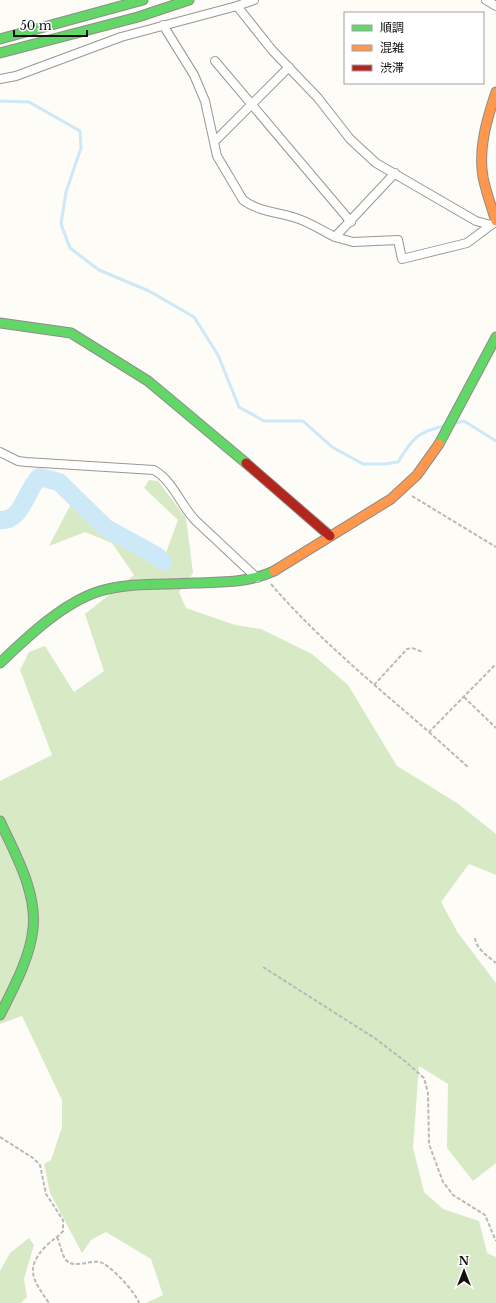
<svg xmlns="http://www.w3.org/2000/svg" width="496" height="1303" viewBox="0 0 496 1303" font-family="'Libre Baskerville','Noto Sans JP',serif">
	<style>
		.forest { fill: #d8eac5 }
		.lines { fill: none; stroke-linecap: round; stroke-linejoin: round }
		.stream { stroke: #cde8f7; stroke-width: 3 }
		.river { stroke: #cde8f7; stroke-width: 18 }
		.street-casing { stroke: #979795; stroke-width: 10 }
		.fast-casing { stroke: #8e8d8b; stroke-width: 11 }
		.slow-casing { stroke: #8e8d8b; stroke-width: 11 }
		.jam-casing { stroke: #8e8d8b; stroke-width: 11 }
		.path { stroke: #b9b9b8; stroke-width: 2; stroke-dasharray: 4 2; stroke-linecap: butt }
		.street { stroke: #fffffe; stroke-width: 8 }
		.fast { stroke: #63d668; stroke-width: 9 }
		.slow { stroke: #ff974d; stroke-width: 9 }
		.jam { stroke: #b3261e; stroke-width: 9 }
	</style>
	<rect width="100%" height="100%" fill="#fdfcf7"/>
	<!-- forest -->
	<path class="forest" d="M 149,480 L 158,481 L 186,518 L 193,573 L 179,592 L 186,608 L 235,625 L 261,629 L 312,654 L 348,685 L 397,766 L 457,803 L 496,834 L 496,875 L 469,864 L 441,902 L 458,933 L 496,983 L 496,1163 L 473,1181 L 447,1148 L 448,1084 L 419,1066 L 413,1148 L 424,1192 L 443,1209 L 479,1221 L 487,1253 L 496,1257 L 496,1303 L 146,1303 L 163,1295 L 151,1259 L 106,1232 L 91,1240 L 82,1253 L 50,1193 L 44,1164 L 51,1160 L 62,1127 L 62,1100 L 22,1016 L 0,1024 L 0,781 L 52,755 L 20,670 L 29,652 L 45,646 L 74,692 L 104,671 L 85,614 L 134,575 L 112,543 L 85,532 L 49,546 L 72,502 L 105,532 L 160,569 L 178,520 L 144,488 Z
		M 29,1238 L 34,1245 L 24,1279 L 27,1297 L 21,1303 L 0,1303 L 0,1271 L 10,1253 Z"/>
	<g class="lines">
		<!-- stream -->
		<path class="stream" d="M 0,101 L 29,102 L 80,131 L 81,148 L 66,192 L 61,224 L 70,248 L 99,270 L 149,291 L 194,317 L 218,355 L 239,407 L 264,421 L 303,421 L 332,447 L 363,464 L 385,464 L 398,462 C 413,437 418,432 447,425
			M 456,423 L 464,421 L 496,441"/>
		<!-- river -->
		<path class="river" d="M 0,520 C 22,522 26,490 39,477 L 59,482 L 106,528 L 157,556 L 163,562"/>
		<defs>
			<path id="street" d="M 486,0 L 496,6
				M 237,6 L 272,50 L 318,98 L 350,139 L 376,163 L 476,221 L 491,225 L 496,222
				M 163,25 L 194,75 L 205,101 L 217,156 L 243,200 C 259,212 278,212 296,218 C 309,222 323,231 335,237 L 395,173
				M 215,61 L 351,222
				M 0,79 L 16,76 L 121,37 L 237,6 L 254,0
				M 214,142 L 289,67
				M 335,237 L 353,242 L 398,240 L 402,259 L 467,243 L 491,225
				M 0,452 L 18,461 L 26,462 L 154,470 C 173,481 180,504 195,520 L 257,578"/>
			<path id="fast" d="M 0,39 L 143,0
				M 0,53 L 138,17 L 189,0
				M 0,323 L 71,333 L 148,381 L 246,463
				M 439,444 L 496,337
				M 0,663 C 27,637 64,602 100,591 C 130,582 164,585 194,583 C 221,582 249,583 274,571
				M 0,821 C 15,854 37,891 33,929 C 30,958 13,989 0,1015"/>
			<path id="slow" d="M 496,92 C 487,119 478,148 483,177 C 486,192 491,206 496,221
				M 274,571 L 391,499 L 417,475 L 439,444"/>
			<path id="jam" d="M 246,463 L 330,536"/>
		</defs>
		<!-- street casing -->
		<use href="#street" class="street-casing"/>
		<!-- fast casing -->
		<use href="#fast" class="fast-casing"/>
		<!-- slow casing -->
		<use href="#slow" class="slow-casing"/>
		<!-- jam casing -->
		<use href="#jam" class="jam-casing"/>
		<!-- path -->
		<path class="path" d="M 412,496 L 496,547
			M 271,584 C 318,639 375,685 429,732 L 496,664
			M 374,685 L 407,649 L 412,648 L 423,652
			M 464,697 L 496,728
			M 429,732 L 469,768
			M 475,938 C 476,949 489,957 496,963
			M 263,967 L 376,1039 L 406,1062 L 424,1078 L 428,1093 L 429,1144 L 443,1182 L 453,1195 L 485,1215 L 496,1241
			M 0,1137 L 33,1158 L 40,1165 L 46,1194 L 63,1220 L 63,1231 C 58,1237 52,1240 46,1246 C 24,1269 33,1280 49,1303
			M 57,1237 C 60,1244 62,1255 66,1260 C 74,1269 89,1260 99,1262 C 109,1263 137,1294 139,1303"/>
		<!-- street -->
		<use href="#street" class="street"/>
		<!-- fast -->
		<use href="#fast" class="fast"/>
		<!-- slow -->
		<use href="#slow" class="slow"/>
		<!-- jam -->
		<use href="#jam" class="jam"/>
	</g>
	<!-- legend -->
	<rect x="344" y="12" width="140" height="72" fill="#ffffff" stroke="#a0a0a0"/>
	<rect x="352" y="25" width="20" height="6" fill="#63d668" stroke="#a0a0a0"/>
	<text x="380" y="32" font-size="12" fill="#111111">順調</text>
	<rect x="352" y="45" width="20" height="6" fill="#ff974d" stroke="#a0a0a0"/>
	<text x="380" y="52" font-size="12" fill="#111111">混雑</text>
	<rect x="352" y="65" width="20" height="6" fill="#b3261e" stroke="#a0a0a0"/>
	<text x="380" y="72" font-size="12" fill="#111111">渋滞</text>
	<!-- north arrow -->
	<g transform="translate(464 1271)" stroke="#ffffff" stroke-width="3" paint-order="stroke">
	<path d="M0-3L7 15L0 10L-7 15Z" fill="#111111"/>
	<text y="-6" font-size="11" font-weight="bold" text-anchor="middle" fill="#111111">N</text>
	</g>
	<!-- scale -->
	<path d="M14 30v6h73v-6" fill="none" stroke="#111111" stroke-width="2"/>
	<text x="20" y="30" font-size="12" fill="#111111" stroke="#ffffff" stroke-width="3" paint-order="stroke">50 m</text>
</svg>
